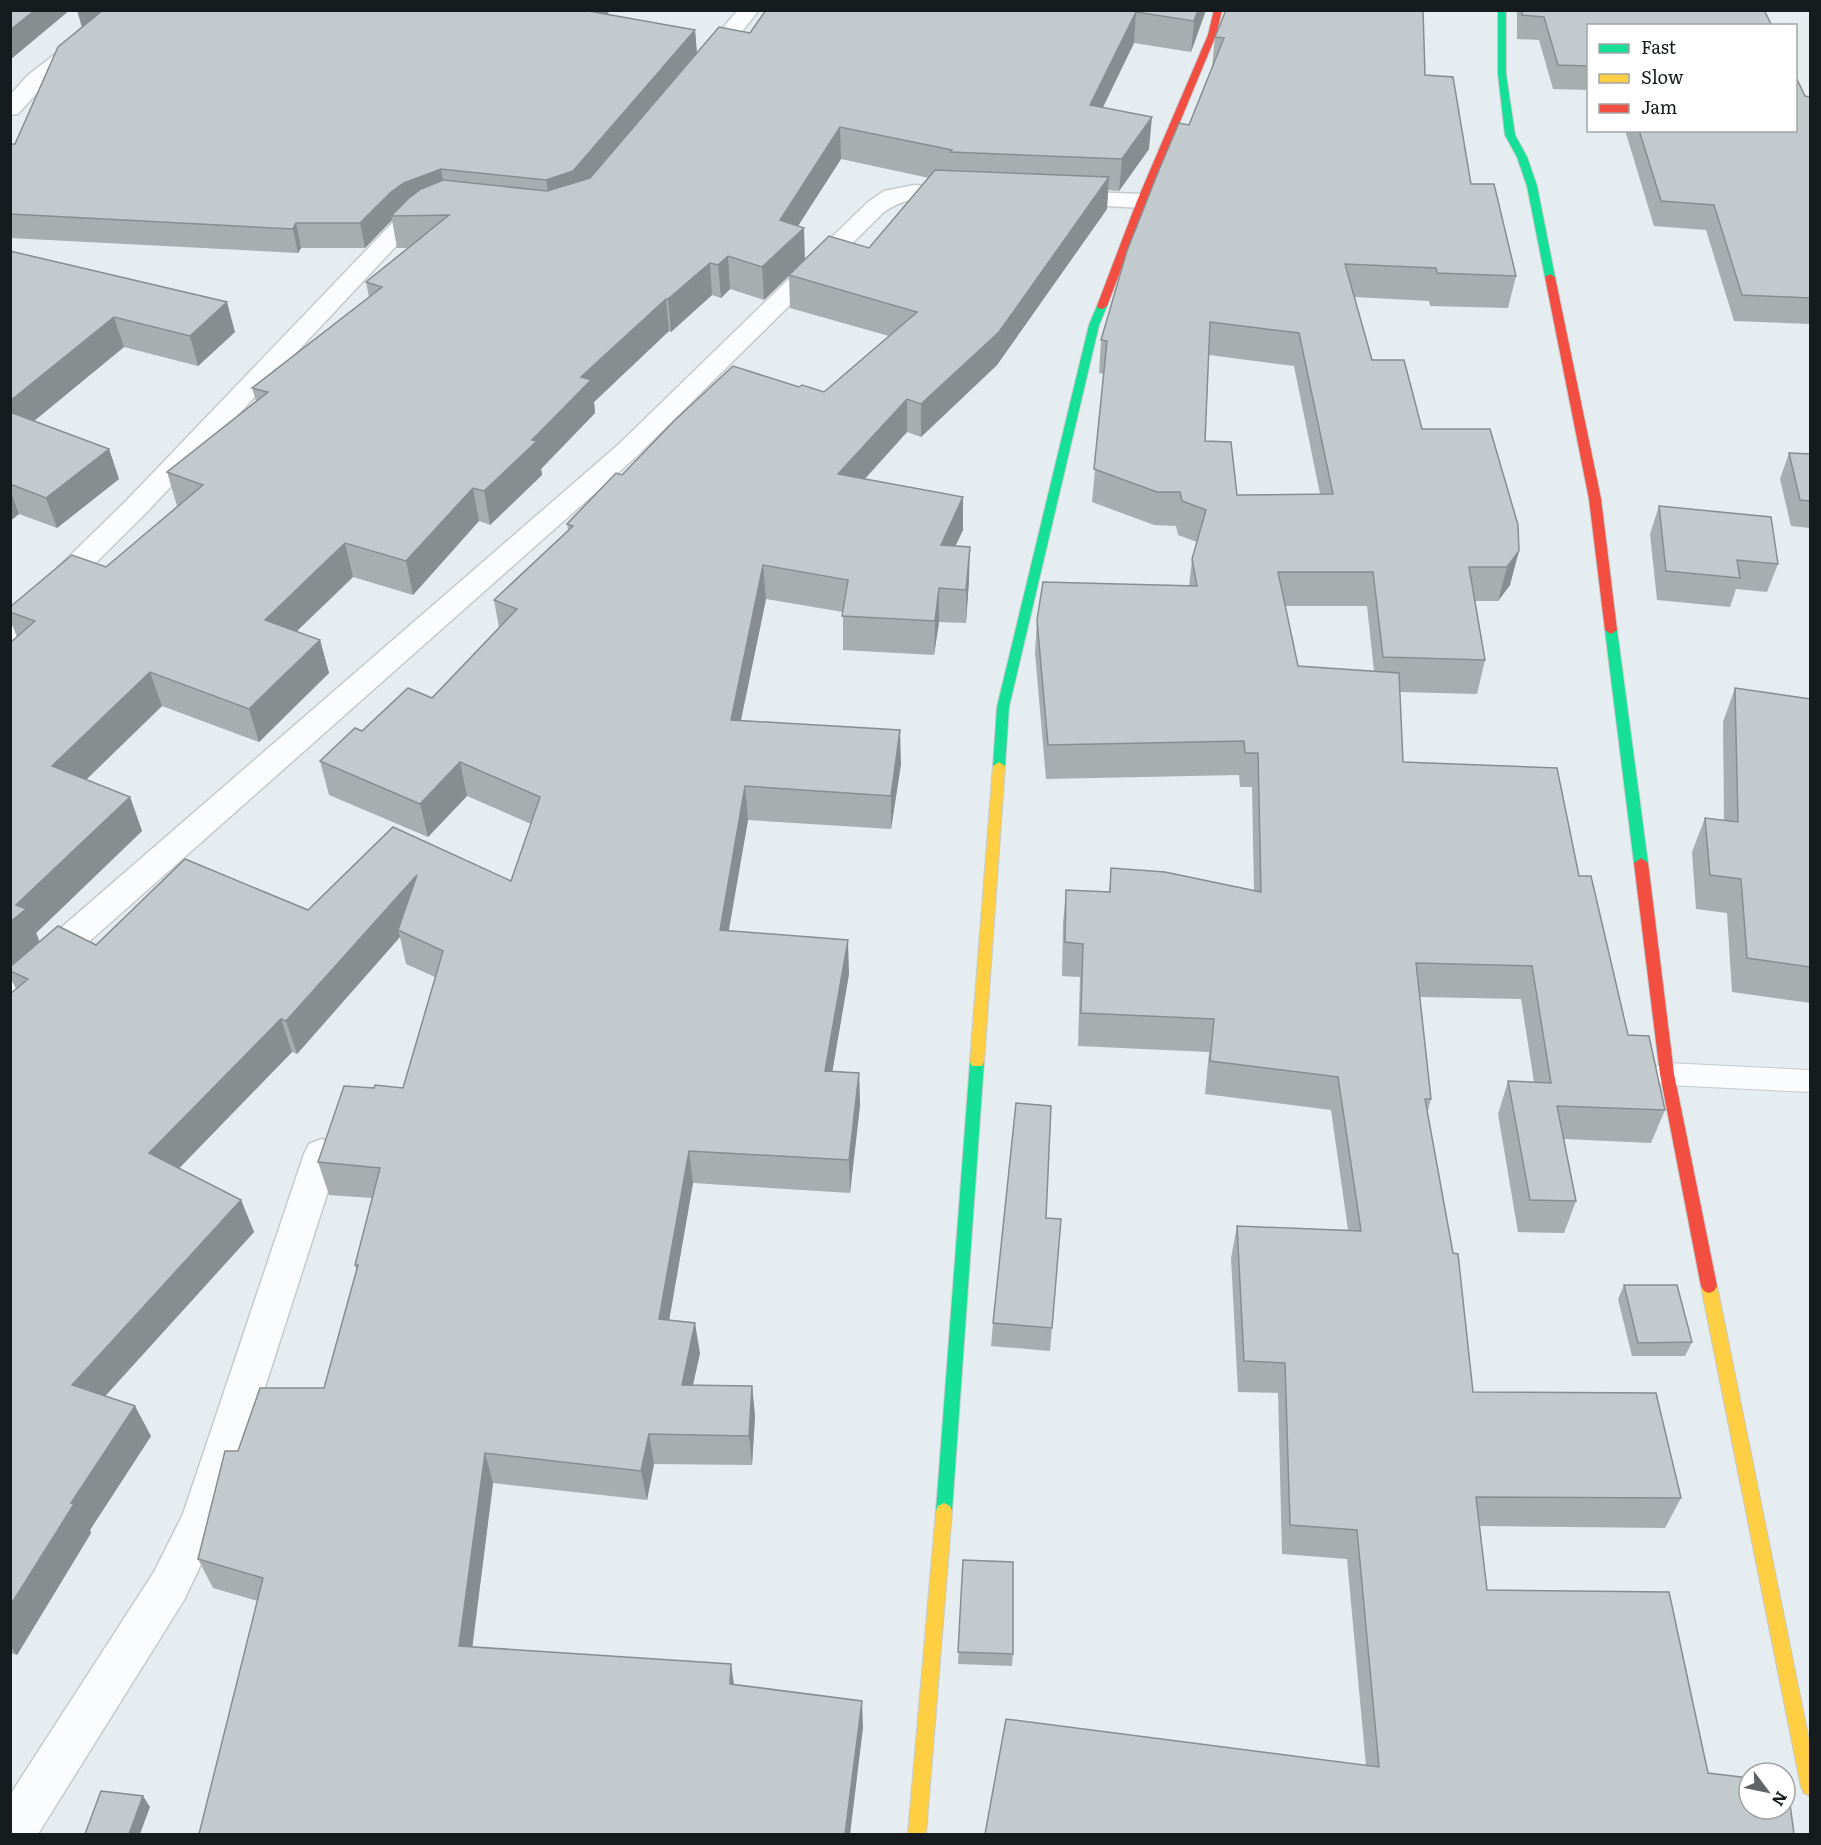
<svg xmlns="http://www.w3.org/2000/svg" width="1821" height="1845" viewBox="0 0 1821 1845" font-family="Literata,serif">
	<style>
		.lines { fill: none; stroke-linecap: round; stroke-linejoin: round }
		.lane-casing { stroke: #c5cacd; stroke-width: 2 }
		.street-casing { stroke: #c5cacd; stroke-width: 3 }
		.fast-casing { stroke: #c5cacd; stroke-width: 2 }
		.slow-casing { stroke: #c5cacd; stroke-width: 2 }
		.jam-casing { stroke: #c5cacd; stroke-width: 2 }
		.lane { fill: #fbfcfd; fill-rule: evenodd }
		.street { fill: #fbfcfd; fill-rule: evenodd }
		.fast { fill: #16e098; fill-rule: evenodd }
		.slow { fill: #ffcf43; fill-rule: evenodd }
		.jam { fill: #f24e42; fill-rule: evenodd }
		.wall { fill: #a8aeb0; fill-rule: evenodd }
		.shaded-wall { fill: #888d90 }
		.building { fill: #c3cacd; stroke: #888d90; stroke-width: 1.5; fill-rule: evenodd }
	</style>
	<rect width="100%" height="100%" fill="#e5edf0"/>
	<g class="lines">
		<defs>
			<path id="lane" d="M 1667,1063 L 1810,1070 L 1810,1092 L 1667,1085 L 1657,1082 L 1653,1074 L 1657,1066 Z"/>
			<path id="street" d="M 113,10 L 137,10 L 44,85 L 18,114 L 10,115 L 10,95 L 28,75 Z
				M 738,10 L 759,10 L 712,69 L 704,70 L 696,69 L 693,64 L 696,59 Z
				M 914,185 L 969,189 L 973,194 L 969,199 C 935,207 919,188 884,212 L 637,456 L 22,1001 L 10,1005 L 10,972 L 619,444 L 868,202 L 884,191 Z
				M 1064,191 L 1142,194 L 1150,196 L 1154,201 L 1150,206 L 1142,208 L 1056,203 L 1052,198 L 1056,193 Z
				M 431,201 L 439,203 L 443,208 L 439,213 L 413,228 L 146,513 L 20,638 L 10,640 L 10,614 L 126,501 L 397,218 L 410,209 Z
				M 322,1139 L 335,1144 L 340,1154 L 223,1518 L 184,1600 L 38,1834 L 10,1834 L 10,1795 L 154,1572 L 183,1514 L 304,1154 L 309,1144 Z"/>
			<path id="fast" d="M 1498,10 L 1506,10 L 1506,74 L 1515,135 L 1527,157 L 1537,186 L 1555,277 L 1550,280 L 1545,277 L 1527,186 L 1517,157 L 1505,135 L 1498,74 Z
				M 1102,303 L 1107,306 L 1099,325 L 1009,707 L 1005,766 L 999,770 L 993,766 L 997,707 L 1089,325 L 1097,306 Z
				M 1611,626 L 1617,630 L 1648,863 L 1641,868 L 1634,863 L 1605,630 Z
				M 977,1056 L 982,1058 L 984,1062 L 952,1511 L 950,1516 L 944,1519 L 938,1516 L 936,1511 L 970,1062 L 972,1058 Z"/>
			<path id="slow" d="M 999,762 L 1005,766 L 984,1062 L 982,1066 L 972,1066 L 970,1062 L 993,766 Z
				M 1709,1279 L 1714,1281 L 1717,1286 L 1810,1745 L 1810,1796 L 1804,1793 L 1801,1787 L 1701,1286 L 1704,1281 Z
				M 944,1503 L 950,1506 L 952,1511 L 926,1834 L 908,1834 L 936,1511 L 938,1506 Z"/>
			<path id="jam" d="M 1214,10 L 1222,10 L 1216,35 L 1147,201 L 1107,306 L 1102,309 L 1098,308 L 1097,306 L 1137,201 L 1208,35 Z
				M 1550,274 L 1555,277 L 1601,499 L 1617,630 L 1611,634 L 1605,630 L 1589,499 L 1545,277 Z
				M 1641,858 L 1648,863 L 1674,1074 L 1717,1286 L 1714,1291 L 1709,1293 L 1704,1291 L 1701,1286 L 1660,1074 L 1634,863 Z"/>
		</defs>
		<!-- lane casing -->
		<use href="#lane" class="lane-casing"/>
		<!-- street casing -->
		<use href="#street" class="street-casing"/>
		<!-- fast casing -->
		<use href="#fast" class="fast-casing"/>
		<!-- slow casing -->
		<use href="#slow" class="slow-casing"/>
		<!-- jam casing -->
		<use href="#jam" class="jam-casing"/>
		<!-- lane -->
		<use href="#lane" class="lane"/>
		<!-- street -->
		<use href="#street" class="street"/>
		<!-- fast -->
		<use href="#fast" class="fast"/>
		<!-- slow -->
		<use href="#slow" class="slow"/>
		<!-- jam -->
		<use href="#jam" class="jam"/>
	</g>
	<!-- wall -->
	<path class="wall" d="M 77,10 L 611,10 L 606,15 L 695,30 L 697,54 L 750,33 L 766,10 L 1206,10 L 1191,52 L 1134,43 L 1103,108 L 1149,149 L 1119,191 L 1108,190 L 1107,209 L 997,365 L 921,437 L 907,432 L 865,479 L 963,497 L 963,530 L 955,546 L 969,580 L 966,623 L 939,622 L 934,655 L 843,650 L 843,612 L 766,599 L 741,720 L 901,764 L 891,829 L 748,820 L 728,931 L 849,974 L 832,1071 L 859,1073 L 860,1105 L 850,1193 L 693,1183 L 669,1320 L 700,1353 L 693,1385 L 752,1386 L 755,1416 L 752,1465 L 654,1464 L 647,1500 L 493,1483 L 472,1647 L 734,1684 L 863,1727 L 850,1834 L 199,1834 L 258,1601 L 213,1588 L 198,1559 L 238,1451 L 324,1388 L 357,1271 L 355,1265 L 372,1198 L 329,1195 L 318,1162 L 374,1088 L 403,1088 L 435,977 L 406,964 L 400,937 L 297,1054 L 292,1052 L 179,1168 L 241,1200 L 254,1232 L 105,1396 L 151,1436 L 90,1530 L 91,1533 L 17,1655 L 10,1653 L 10,994 L 16,989 L 10,977 L 10,643 L 17,637 L 10,620 L 10,607 L 106,567 L 179,506 L 177,506 L 167,472 L 256,401 L 252,388 L 369,297 L 366,282 L 408,248 L 397,248 L 392,220 L 365,248 L 301,248 L 298,253 L 10,238 L 10,144 L 15,144 L 82,28 ZM 841,159 L 929,178 L 869,248 L 805,259 L 798,226 ZM 789,276 L 790,308 L 889,336 L 824,392 L 799,387 L 622,475 L 567,524 L 568,530 L 494,600 L 499,628 L 432,698 L 362,731 L 320,761 L 329,795 L 428,837 L 467,796 L 531,824 L 511,881 L 308,910 L 96,945 L 40,942 L 36,933 L 142,831 L 130,797 L 86,780 L 162,706 L 259,742 L 329,673 L 320,640 L 297,631 L 353,577 L 413,595 L 479,521 L 490,525 L 542,475 L 541,469 L 595,413 L 594,402 L 669,331 L 671,332 L 712,295 L 721,298 L 730,289 L 764,300 Z
		M 1226,10 L 1425,75 L 1471,184 L 1516,276 L 1508,308 L 1430,306 L 1429,301 L 1354,297 L 1372,360 L 1422,429 L 1490,429 L 1510,585 L 1498,601 L 1475,601 L 1485,660 L 1477,694 L 1400,692 L 1403,762 L 1579,876 L 1628,1035 L 1665,1110 L 1651,1143 L 1564,1139 L 1576,1201 L 1564,1233 L 1518,1232 L 1498,1114 L 1508,1081 L 1534,1082 L 1521,999 L 1420,997 L 1431,1099 L 1427,1114 L 1473,1392 L 1681,1498 L 1665,1528 L 1480,1526 L 1487,1590 L 1708,1773 L 1794,1834 L 1366,1766 L 1347,1559 L 1282,1554 L 1278,1393 L 1238,1392 L 1231,1258 L 1237,1226 L 1348,1230 L 1331,1110 L 1205,1094 L 1209,1052 L 1078,1046 L 1080,977 L 1062,976 L 1063,923 L 1066,890 L 1109,892 L 1111,868 L 1254,891 L 1252,787 L 1240,787 L 1239,775 L 1046,779 L 1035,653 L 1037,620 L 1189,586 L 1192,559 L 1197,542 L 1178,535 L 1176,526 L 1154,525 L 1092,502 L 1104,374 L 1099,373 L 1101,340 L 1212,67 L 1215,37 ZM 1209,355 L 1294,366 L 1320,494 L 1237,495 L 1205,441 ZM 1285,606 L 1367,606 L 1374,671 L 1298,666 Z
		M 1517,10 L 1764,10 L 1588,26 L 1588,90 L 1553,89 L 1539,40 L 1517,39 Z
		M 1805,96 L 1810,97 L 1810,324 L 1734,321 L 1706,230 L 1654,226 L 1625,130 L 1796,130 Z
		M 10,251 L 235,332 L 198,366 L 124,347 L 34,421 L 109,449 L 119,479 L 57,528 L 19,514 L 10,521 Z
		M 1789,453 L 1810,454 L 1810,528 L 1791,526 L 1780,479 Z
		M 1659,506 L 1778,564 L 1767,592 L 1736,589 L 1730,607 L 1657,600 L 1650,534 Z
		M 1735,688 L 1810,699 L 1810,1003 L 1732,992 L 1727,913 L 1696,909 L 1692,852 L 1705,818 L 1724,820 L 1723,722 Z
		M 1046,1218 L 1061,1219 L 1050,1351 L 991,1346 L 993,1323 Z
		M 1624,1285 L 1692,1342 L 1685,1356 L 1632,1356 L 1618,1299 Z
		M 963,1560 L 1013,1654 L 1012,1666 L 958,1664 Z"/>
	<!-- shaded-wall -->
	<path class="shaded-wall" d="M 35,10 L 70,10 L 10,60 L 10,30 Z
		M 77,10 L 109,10 L 83,30 Z
		M 583,10 L 611,10 L 586,34 Z
		M 1198,10 L 1206,10 L 1191,52 L 1194,21 Z
		M 1136,12 L 1134,43 L 1088,137 L 1090,105 Z
		M 695,30 L 697,54 L 576,196 L 550,205 L 546,180 Z
		M 1152,117 L 1149,149 L 1119,191 L 1122,159 Z
		M 840,127 L 841,159 L 787,243 L 804,228 L 805,260 L 764,300 L 762,267 L 780,220 Z
		M 441,169 L 445,194 L 409,207 L 395,216 L 391,216 L 392,220 L 365,248 L 360,223 L 391,192 L 404,183 Z
		M 1109,177 L 1107,209 L 997,365 L 921,437 L 921,404 Z
		M 296,223 L 301,248 L 298,253 L 293,229 Z
		M 728,256 L 730,289 L 721,298 L 718,265 Z
		M 710,263 L 712,295 L 671,332 L 668,299 Z
		M 666,299 L 669,331 L 594,402 L 595,413 L 541,469 L 542,475 L 490,525 L 484,491 L 532,440 L 581,377 Z
		M 227,302 L 235,332 L 198,366 L 190,336 Z
		M 114,317 L 124,347 L 12,439 L 10,434 L 10,401 Z
		M 907,399 L 907,432 L 839,507 L 838,474 Z
		M 109,449 L 119,479 L 57,528 L 46,498 Z
		M 473,488 L 479,521 L 413,595 L 406,561 Z
		M 10,490 L 19,514 L 10,521 Z
		M 963,497 L 963,530 L 940,579 L 941,545 Z
		M 345,543 L 353,577 L 274,653 L 265,620 Z
		M 970,547 L 969,580 L 966,623 L 966,590 Z
		M 1519,551 L 1510,585 L 1498,601 L 1507,567 Z
		M 763,565 L 766,599 L 734,753 L 731,720 Z
		M 939,588 L 939,622 L 934,655 L 935,621 Z
		M 320,640 L 329,673 L 259,742 L 249,709 Z
		M 150,672 L 162,706 L 65,800 L 52,766 Z
		M 900,730 L 901,764 L 891,829 L 891,796 Z
		M 460,762 L 467,796 L 428,837 L 420,804 Z
		M 745,786 L 748,820 L 723,964 L 720,930 Z
		M 130,797 L 142,831 L 36,933 L 40,943 L 10,969 L 10,922 L 16,905 Z
		M 417,875 L 398,930 L 400,937 L 297,1054 L 286,1021 Z
		M 848,940 L 849,974 L 827,1103 L 825,1071 Z
		M 281,1019 L 292,1052 L 163,1185 L 149,1153 Z
		M 859,1073 L 860,1105 L 850,1193 L 849,1160 Z
		M 689,1151 L 693,1183 L 664,1350 L 659,1319 Z
		M 241,1200 L 254,1232 L 88,1415 L 72,1385 Z
		M 695,1323 L 700,1353 L 686,1416 L 682,1385 Z
		M 752,1386 L 755,1416 L 752,1465 L 749,1436 Z
		M 135,1406 L 151,1436 L 90,1530 L 91,1533 L 17,1655 L 10,1646 L 10,1606 L 71,1503 Z
		M 649,1434 L 654,1464 L 647,1500 L 641,1471 Z
		M 485,1453 L 493,1483 L 469,1674 L 459,1646 Z
		M 731,1664 L 735,1691 L 730,1684 Z
		M 862,1701 L 863,1727 L 850,1834 L 845,1834 Z
		M 143,1796 L 150,1807 L 140,1834 L 129,1834 Z"/>
	<!-- building -->
	<path class="building" d="M 10,10 L 35,10 L 10,30 Z
		M 103,10 L 583,10 L 695,30 L 573,171 L 546,180 L 441,169 L 404,183 L 391,192 L 360,223 L 296,223 L 293,229 L 10,214 L 10,144 L 15,144 L 58,47 Z
		M 766,10 L 1198,10 L 1194,21 L 1136,12 L 1090,105 L 1152,117 L 1122,159 L 950,152 L 952,150 L 840,127 L 780,220 L 804,228 L 762,267 L 728,256 L 718,265 L 710,263 L 668,299 L 666,299 L 581,377 L 591,380 L 532,440 L 537,441 L 484,491 L 473,488 L 406,561 L 345,543 L 265,620 L 320,640 L 249,709 L 150,672 L 52,766 L 130,797 L 16,905 L 26,909 L 10,922 L 10,643 L 35,621 L 10,612 L 10,607 L 72,555 L 106,567 L 203,485 L 167,472 L 268,392 L 252,388 L 382,287 L 366,282 L 449,215 L 391,216 L 409,198 L 421,189 L 443,180 L 547,191 L 590,178 L 719,27 L 750,33 Z
		M 1226,10 L 1423,10 L 1425,75 L 1453,77 L 1471,184 L 1494,184 L 1516,276 L 1437,273 L 1436,268 L 1345,264 L 1372,360 L 1404,360 L 1422,429 L 1490,429 L 1518,525 L 1519,551 L 1507,567 L 1469,567 L 1485,660 L 1383,657 L 1373,572 L 1278,572 L 1298,666 L 1399,673 L 1403,762 L 1557,768 L 1579,876 L 1591,876 L 1628,1035 L 1649,1036 L 1665,1110 L 1557,1106 L 1576,1201 L 1530,1200 L 1508,1081 L 1551,1083 L 1532,966 L 1416,963 L 1431,1099 L 1425,1099 L 1453,1253 L 1458,1254 L 1473,1392 L 1656,1393 L 1681,1498 L 1476,1497 L 1487,1590 L 1669,1592 L 1708,1773 L 1749,1778 L 1749,1809 L 1785,1809 L 1785,1782 L 1787,1782 L 1794,1834 L 985,1834 L 1006,1719 L 1379,1767 L 1357,1530 L 1290,1525 L 1285,1363 L 1244,1361 L 1237,1226 L 1361,1231 L 1338,1077 L 1210,1061 L 1214,1019 L 1081,1013 L 1083,944 L 1065,942 L 1066,890 L 1110,892 L 1111,868 L 1165,872 L 1261,892 L 1258,753 L 1245,753 L 1244,741 L 1048,745 L 1037,620 L 1043,582 L 1197,586 L 1192,559 L 1206,510 L 1182,501 L 1180,492 L 1157,492 L 1094,469 L 1107,341 L 1101,340 L 1127,251 L 1159,170 L 1179,123 L 1189,125 L 1224,38 L 1215,37 ZM 1210,322 L 1299,333 L 1333,494 L 1237,495 L 1231,442 L 1205,441 Z
		M 1522,10 L 1764,10 L 1772,26 L 1588,26 L 1588,66 L 1558,65 L 1544,17 L 1522,15 Z
		M 1796,77 L 1805,96 L 1810,97 L 1810,298 L 1742,295 L 1714,205 L 1661,201 L 1639,130 L 1796,130 Z
		M 935,170 L 1109,177 L 999,332 L 921,404 L 907,399 L 838,474 L 963,497 L 941,545 L 970,547 L 966,590 L 939,588 L 935,621 L 842,616 L 848,580 L 763,565 L 731,720 L 900,730 L 891,796 L 745,786 L 720,930 L 848,940 L 825,1071 L 859,1073 L 849,1160 L 689,1151 L 659,1319 L 695,1323 L 682,1385 L 752,1386 L 749,1436 L 649,1434 L 641,1471 L 485,1453 L 459,1646 L 731,1664 L 730,1684 L 862,1701 L 845,1834 L 199,1834 L 263,1578 L 198,1559 L 225,1451 L 238,1451 L 260,1388 L 324,1388 L 358,1265 L 355,1265 L 380,1168 L 318,1162 L 344,1086 L 374,1088 L 375,1085 L 403,1088 L 443,951 L 398,930 L 417,875 L 286,1021 L 281,1019 L 149,1153 L 241,1200 L 72,1385 L 135,1406 L 71,1503 L 74,1504 L 10,1606 L 10,994 L 28,979 L 10,971 L 10,967 L 58,926 L 96,945 L 185,859 L 308,910 L 393,827 L 511,881 L 540,797 L 460,762 L 420,804 L 320,761 L 355,728 L 362,731 L 408,688 L 432,698 L 517,609 L 494,600 L 573,526 L 567,524 L 616,473 L 622,475 L 674,421 L 733,366 L 799,387 L 802,385 L 824,392 L 917,312 L 789,275 L 829,236 L 869,248 Z
		M 10,251 L 227,302 L 190,336 L 114,317 L 10,401 Z
		M 10,412 L 109,449 L 46,498 L 10,484 Z
		M 1789,453 L 1810,454 L 1810,501 L 1800,500 Z
		M 1659,506 L 1771,517 L 1778,564 L 1737,560 L 1740,578 L 1666,571 Z
		M 1735,688 L 1810,699 L 1810,967 L 1747,958 L 1741,879 L 1710,875 L 1705,818 L 1738,822 Z
		M 1016,1103 L 1051,1106 L 1046,1218 L 1061,1219 L 1052,1328 L 993,1323 Z
		M 1624,1285 L 1677,1285 L 1692,1342 L 1638,1343 Z
		M 963,1560 L 1013,1562 L 1013,1654 L 958,1652 Z
		M 101,1791 L 143,1796 L 129,1834 L 85,1834 Z"/>
	<!-- border -->
	<rect width="1821" height="1845" fill="none" stroke="#161b1e" stroke-width="24"/>
	<!-- legend -->
	<rect x="1587" y="24" width="210" height="108" fill="#ffffff" stroke="#a2a4a5" stroke-width="1.5"/>
	<rect x="1599" y="44" width="30" height="9" fill="#16e098" stroke="#a2a4a5" stroke-width="1.5"/>
	<text x="1641" y="54" font-size="18" fill="#161b1e">Fast</text>
	<rect x="1599" y="74" width="30" height="9" fill="#ffcf43" stroke="#a2a4a5" stroke-width="1.5"/>
	<text x="1641" y="84" font-size="18" fill="#161b1e">Slow</text>
	<rect x="1599" y="104" width="30" height="9" fill="#f24e42" stroke="#a2a4a5" stroke-width="1.5"/>
	<text x="1641" y="114" font-size="18" fill="#161b1e">Jam</text>
	<!-- north arrow -->
	<g transform="translate(1767 1791) rotate(122)"><circle r="28" fill="#ffffff" stroke="#a2a4a5" stroke-width="1.5"/>
	<path d="M0-4.5L10 22L0 15L-10 22Z" fill="#5e6468"/>
	<text y="-9" font-size="16" font-weight="bold" text-anchor="middle" fill="#161b1e">N</text>
	</g>
</svg>
